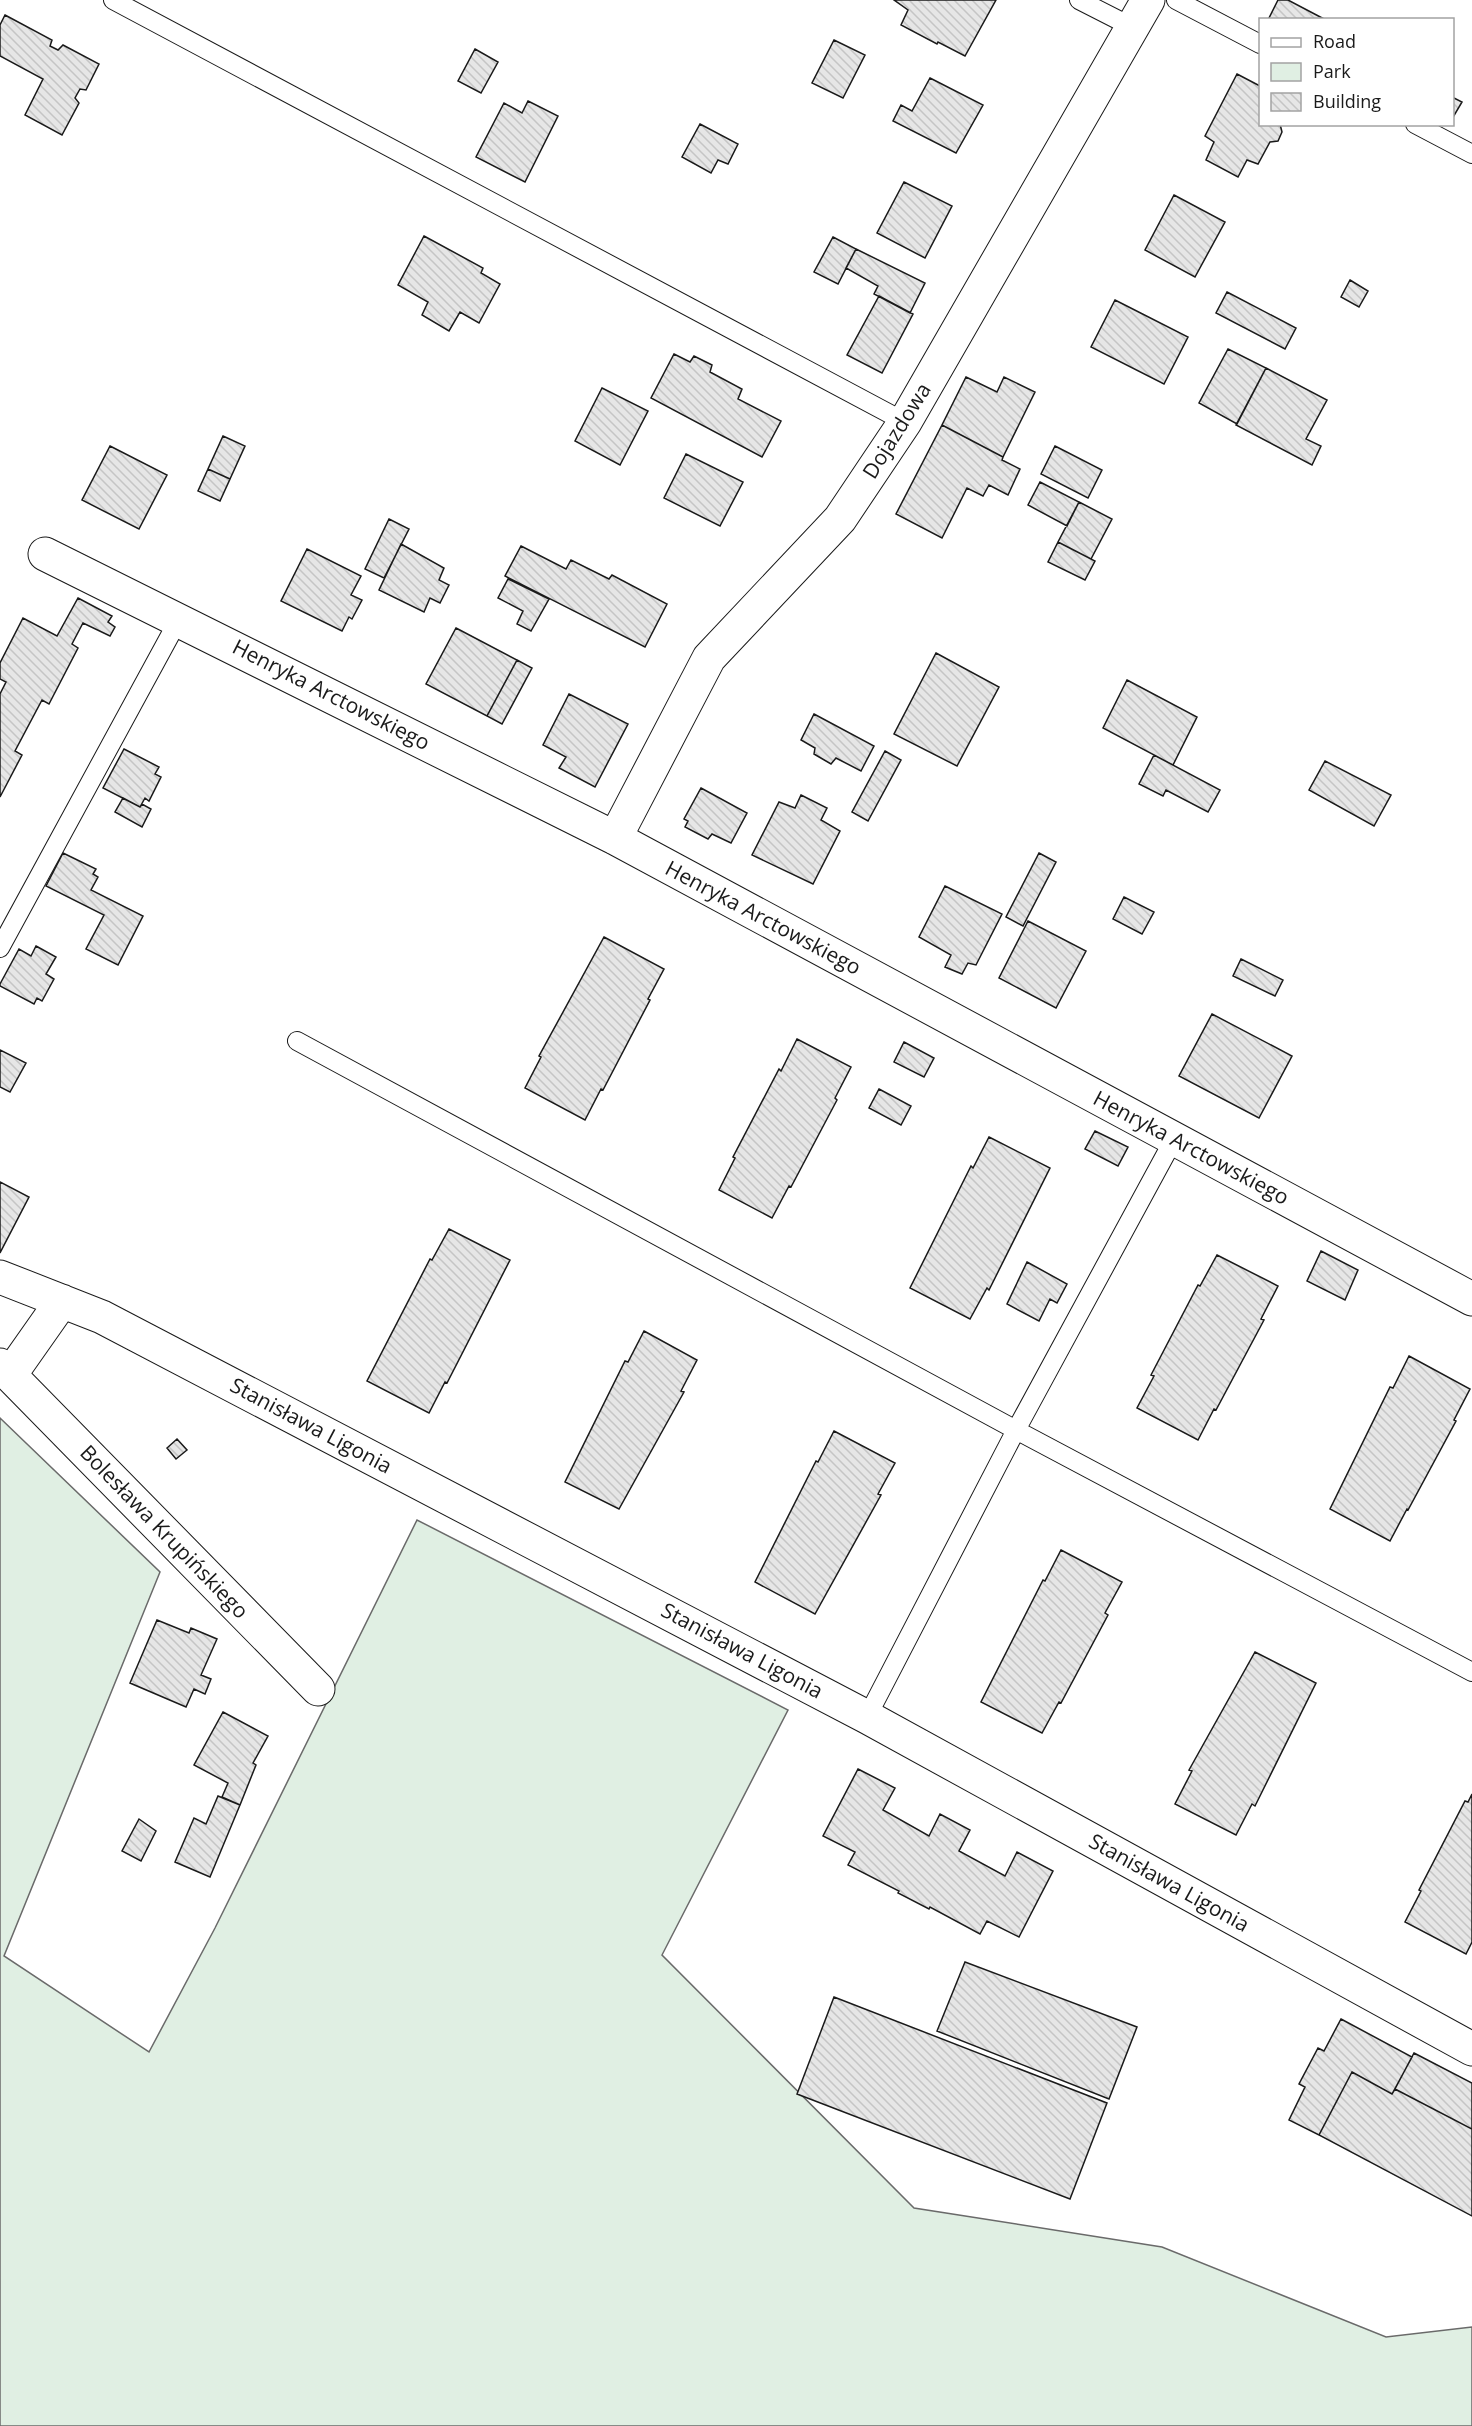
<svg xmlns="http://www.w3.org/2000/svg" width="1472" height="2426" viewBox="0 0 1472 2426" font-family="'Open Sans',sans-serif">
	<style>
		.green { fill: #e0efe3; stroke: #6a6a6a; stroke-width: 1.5 }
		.building { fill: url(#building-back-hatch); stroke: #1a1a1a; stroke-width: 1.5 }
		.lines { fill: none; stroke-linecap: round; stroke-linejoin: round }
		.lane-casing { stroke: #1a1a1a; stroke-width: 20 }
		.street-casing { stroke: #1a1a1a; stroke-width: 35 }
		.lane { stroke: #fff; stroke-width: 18 }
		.street { stroke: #fff; stroke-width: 33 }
		.labels { text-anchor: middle; stroke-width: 4.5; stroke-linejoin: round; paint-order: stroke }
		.street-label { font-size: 21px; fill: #1a1a1a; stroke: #fff }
	</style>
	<defs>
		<pattern id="building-back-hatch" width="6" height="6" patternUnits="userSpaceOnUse" patternTransform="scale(1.5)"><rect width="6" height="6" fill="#e6e6e6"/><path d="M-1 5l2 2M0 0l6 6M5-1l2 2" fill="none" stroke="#c5c5c5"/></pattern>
	</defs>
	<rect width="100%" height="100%" fill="#fff"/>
	<!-- green -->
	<path class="green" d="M 0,1418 L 160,1572 L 4,1956 L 149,2052 L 215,1928 L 417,1520 L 788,1710 L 662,1955 L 914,2208 L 1162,2247 L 1386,2337 L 1472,2327 L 1472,2426 L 0,2426 Z"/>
	<!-- building -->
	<path class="building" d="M 894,0 L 996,0 L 965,56 L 938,42 L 937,44 L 901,25 L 908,10 Z
		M 1278,0 L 1288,0 L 1326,20 L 1268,20 Z
		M 5,15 L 52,40 L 50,46 L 58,50 L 63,45 L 99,64 L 86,90 L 80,89 L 75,98 L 79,103 L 62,135 L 25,115 L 43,79 L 0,56 L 0,25 Z
		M 834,40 L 865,55 L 843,98 L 812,83 Z
		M 475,49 L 498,62 L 481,93 L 458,81 Z
		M 1237,74 L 1260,86 L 1260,124 L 1280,124 L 1282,132 L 1278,141 L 1270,142 L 1258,164 L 1247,160 L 1238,177 L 1206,160 L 1214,142 L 1205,136 Z
		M 930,78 L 983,105 L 956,153 L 893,121 L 901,105 L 912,111 Z
		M 1452,97 L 1462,102 L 1452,119 Z
		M 528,101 L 558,116 L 525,182 L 476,157 L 504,103 L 522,113 Z
		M 700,124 L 738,144 L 728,164 L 718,160 L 711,173 L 682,157 Z
		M 904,182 L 952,206 L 925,258 L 877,233 Z
		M 1174,195 L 1225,222 L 1195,277 L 1145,250 Z
		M 424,236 L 483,268 L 481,273 L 500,284 L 479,323 L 460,312 L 449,331 L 422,315 L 428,302 L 398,285 Z
		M 833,237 L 856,249 L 838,284 L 814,272 Z
		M 856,249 L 925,283 L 910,313 L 874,294 L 878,286 L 846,268 Z
		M 1350,280 L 1368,291 L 1359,307 L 1341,297 Z
		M 1227,292 L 1296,328 L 1285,349 L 1216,313 Z
		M 879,296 L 913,314 L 882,373 L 847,355 Z
		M 1115,300 L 1188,337 L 1164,384 L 1091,347 Z
		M 1228,349 L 1266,368 L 1237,424 L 1199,403 Z
		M 674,354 L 690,362 L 694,356 L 712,365 L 710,372 L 742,389 L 738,399 L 781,421 L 762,457 L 651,398 Z
		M 1266,368 L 1327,400 L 1306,439 L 1321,446 L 1312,465 L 1236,425 Z
		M 966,377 L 997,392 L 1004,377 L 1035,392 L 1003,457 L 942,425 Z
		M 602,388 L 648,411 L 620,465 L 575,441 Z
		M 942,425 L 1003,457 L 1002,460 L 1020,469 L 1008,495 L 989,485 L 983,496 L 967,488 L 942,538 L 896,514 Z
		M 223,436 L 245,446 L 230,479 L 208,469 Z
		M 110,446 L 167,475 L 139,529 L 82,500 Z
		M 1055,446 L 1102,470 L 1088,498 L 1041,474 Z
		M 686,454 L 743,482 L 720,526 L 664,498 Z
		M 208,469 L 230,479 L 220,501 L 198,491 Z
		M 1040,482 L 1079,502 L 1067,526 L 1028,505 Z
		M 1079,502 L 1112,519 L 1091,559 L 1058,542 Z
		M 389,519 L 409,529 L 384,578 L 365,569 Z
		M 1058,542 L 1095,561 L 1085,580 L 1048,562 Z
		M 401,544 L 444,568 L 439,580 L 449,585 L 440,603 L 430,598 L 424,612 L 379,590 Z
		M 521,546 L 566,569 L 571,560 L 609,579 L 612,575 L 667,604 L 645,647 L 505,576 Z
		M 307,549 L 361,576 L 351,595 L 362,600 L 352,619 L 349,617 L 342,631 L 281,601 Z
		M 508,579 L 549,599 L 531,631 L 517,624 L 523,611 L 498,598 Z
		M 78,598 L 112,616 L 108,622 L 115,627 L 110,636 L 83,623 L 72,644 L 78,648 L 49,704 L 42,700 L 15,751 L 22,755 L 0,797 L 0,694 L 6,682 L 0,679 L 0,663 L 23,618 L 57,636 Z
		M 456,628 L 517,660 L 487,716 L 426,684 Z
		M 936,653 L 999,687 L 957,766 L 894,734 Z
		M 517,660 L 532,668 L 502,724 L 487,716 Z
		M 1127,680 L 1197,717 L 1173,765 L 1103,728 Z
		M 569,694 L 628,724 L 595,787 L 559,768 L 566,757 L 543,745 Z
		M 814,714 L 874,746 L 861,771 L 836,758 L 831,764 L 814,754 L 815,748 L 801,740 Z
		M 124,749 L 159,767 L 155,774 L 161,777 L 149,801 L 145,798 L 140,807 L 103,788 Z
		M 885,751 L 901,760 L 868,821 L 852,812 Z
		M 1154,755 L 1220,790 L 1208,812 L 1166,790 L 1163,796 L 1139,784 Z
		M 1325,761 L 1391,795 L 1374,826 L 1309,790 Z
		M 701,788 L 747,813 L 731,843 L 712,834 L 708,839 L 685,827 L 688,821 L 684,819 Z
		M 801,795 L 827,808 L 821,820 L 840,831 L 813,884 L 752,855 L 779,802 L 795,808 Z
		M 123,798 L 140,807 L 142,804 L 151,809 L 142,827 L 115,812 Z
		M 63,853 L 96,869 L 93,874 L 98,877 L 91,890 L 143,916 L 118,965 L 86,949 L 104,915 L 46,886 Z
		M 1039,853 L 1056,862 L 1023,926 L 1006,917 Z
		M 945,886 L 1002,914 L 976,965 L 968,963 L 962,974 L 945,967 L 951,955 L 919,937 Z
		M 1124,897 L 1154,912 L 1142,934 L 1113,919 Z
		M 1028,921 L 1086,951 L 1056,1008 L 999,978 Z
		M 604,937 L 664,969 L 648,999 L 650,1000 L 603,1090 L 601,1089 L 585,1120 L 525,1088 L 541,1057 L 539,1056 Z
		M 36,946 L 56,957 L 46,974 L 54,979 L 42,1001 L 37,998 L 34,1004 L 0,986 L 0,984 L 19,949 L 31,956 Z
		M 1241,959 L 1283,980 L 1275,996 L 1233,976 Z
		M 1212,1014 L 1292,1056 L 1259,1118 L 1179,1076 Z
		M 797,1039 L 851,1067 L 835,1098 L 837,1100 L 791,1187 L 789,1186 L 772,1218 L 719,1190 L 735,1158 L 733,1157 L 779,1069 L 781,1071 Z
		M 904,1042 L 934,1058 L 924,1077 L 894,1062 Z
		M 0,1050 L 26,1063 L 10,1092 L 0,1087 Z
		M 879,1089 L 911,1106 L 901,1125 L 869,1108 Z
		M 1095,1131 L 1128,1147 L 1118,1166 L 1085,1149 Z
		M 989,1137 L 1050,1168 L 989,1290 L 987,1288 L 970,1319 L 910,1288 L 971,1166 L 973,1168 Z
		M 0,1182 L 29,1197 L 0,1253 Z
		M 449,1229 L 510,1260 L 447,1383 L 445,1382 L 429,1413 L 367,1381 L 430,1259 L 432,1260 Z
		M 1321,1251 L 1358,1270 L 1345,1300 L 1307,1281 Z
		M 1217,1255 L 1278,1286 L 1261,1319 L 1264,1320 L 1216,1410 L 1214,1409 L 1198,1440 L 1137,1408 L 1154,1376 L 1151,1375 L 1198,1285 L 1200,1286 Z
		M 1027,1262 L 1067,1284 L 1057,1303 L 1050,1299 L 1039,1321 L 1007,1304 Z
		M 644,1331 L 697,1360 L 681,1391 L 684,1392 L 619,1509 L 565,1482 L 625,1361 L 628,1362 Z
		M 1409,1356 L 1470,1389 L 1454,1420 L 1456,1421 L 1408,1510 L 1407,1509 L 1390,1541 L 1330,1509 L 1390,1387 L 1393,1388 Z
		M 834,1431 L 895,1463 L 878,1494 L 881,1495 L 815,1614 L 755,1582 L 816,1461 L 818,1462 Z
		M 177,1439 L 187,1450 L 176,1459 L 167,1448 Z
		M 1061,1550 L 1122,1582 L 1105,1613 L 1108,1615 L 1061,1703 L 1059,1702 L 1042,1733 L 981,1702 L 1043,1580 L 1045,1581 Z
		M 157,1620 L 189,1633 L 191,1628 L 217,1639 L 201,1675 L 211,1679 L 205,1694 L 194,1689 L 186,1707 L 130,1683 Z
		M 1255,1652 L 1316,1683 L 1255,1806 L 1252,1804 L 1236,1835 L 1175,1804 L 1192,1771 L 1189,1770 Z
		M 223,1712 L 268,1736 L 253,1763 L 256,1765 L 240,1805 L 222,1797 L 228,1783 L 194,1765 Z
		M 858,1769 L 895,1788 L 883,1810 L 929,1836 L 940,1814 L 970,1830 L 959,1851 L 1005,1876 L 1017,1852 L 1053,1871 L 1019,1937 L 987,1921 L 980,1934 L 930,1907 L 929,1909 L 898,1893 L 899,1891 L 848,1865 L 855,1852 L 823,1836 Z
		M 1472,1794 L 1472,1942 L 1466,1954 L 1405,1922 L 1421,1891 L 1419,1890 L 1465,1801 L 1468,1802 Z
		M 218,1796 L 240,1805 L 210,1877 L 175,1862 L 194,1818 L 206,1824 Z
		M 139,1819 L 156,1831 L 141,1861 L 122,1851 Z
		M 965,1962 L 1137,2027 L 1109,2099 L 937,2031 Z
		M 834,1997 L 1107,2103 L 1070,2199 L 797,2094 Z
		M 1341,2019 L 1412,2057 L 1392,2094 L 1352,2072 L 1319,2135 L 1289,2120 L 1305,2087 L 1299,2084 L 1318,2048 L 1324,2051 Z
		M 1414,2053 L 1472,2083 L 1472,2129 L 1395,2089 Z
		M 1352,2072 L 1392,2094 L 1395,2089 L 1472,2129 L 1472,2216 L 1319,2135 Z"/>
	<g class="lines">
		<defs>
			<path id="lane" d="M 113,0 L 905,422
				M 1079,0 L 1132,27
				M 1176,0 L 1260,44
				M 1415,124 L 1472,154
				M 0,948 L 179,619
				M 297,1041 L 1016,1430 L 1472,1672
				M 867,1717 L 1016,1430 L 1174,1139"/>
			<path id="street" d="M 45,554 L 615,838 L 1472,1299
				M 615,838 L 709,658 L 840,519 L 905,422 L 1148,0
				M 0,1277 L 102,1317 L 867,1717 L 1472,2049
				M 0,1365 L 318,1689
				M 10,1375 L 62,1301"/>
		</defs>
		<!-- lane casing -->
		<use href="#lane" class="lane-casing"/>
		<!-- street casing -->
		<use href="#street" class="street-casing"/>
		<!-- lane -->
		<use href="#lane" class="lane"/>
		<!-- street -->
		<use href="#street" class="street"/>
	</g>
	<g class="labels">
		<!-- street labels -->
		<g class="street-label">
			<text transform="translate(897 431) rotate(-58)" y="7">Dojazdowa</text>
			<text transform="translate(331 695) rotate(27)" y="7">Henryka Arctowskiego</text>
			<text transform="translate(763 918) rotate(28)" y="7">Henryka Arctowskiego</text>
			<text transform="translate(1191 1148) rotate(28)" y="7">Henryka Arctowskiego</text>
			<text transform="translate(311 1426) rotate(28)" y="7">Stanisława Ligonia</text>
			<text transform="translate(164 1532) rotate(46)" y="7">Bolesława Krupińskiego</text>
			<text transform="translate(742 1651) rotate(28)" y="7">Stanisława Ligonia</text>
			<text transform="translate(1169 1883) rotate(29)" y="7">Stanisława Ligonia</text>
		</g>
	</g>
	<!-- legend -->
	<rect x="1259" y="18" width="195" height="108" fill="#ffffff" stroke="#a3a3a3" stroke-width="1.5"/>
	<rect x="1271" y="38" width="30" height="9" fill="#ffffff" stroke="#a3a3a3" stroke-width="1.5"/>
	<text x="1313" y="48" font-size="18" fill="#1a1a1a">Road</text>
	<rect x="1271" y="63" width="30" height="18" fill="#e0efe3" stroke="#a3a3a3" stroke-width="1.5"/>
	<text x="1313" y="78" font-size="18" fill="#1a1a1a">Park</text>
	<rect x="1271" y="93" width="30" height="18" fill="url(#building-back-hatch)" stroke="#a3a3a3" stroke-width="1.5"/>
	<text x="1313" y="108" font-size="18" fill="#1a1a1a">Building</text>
</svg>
